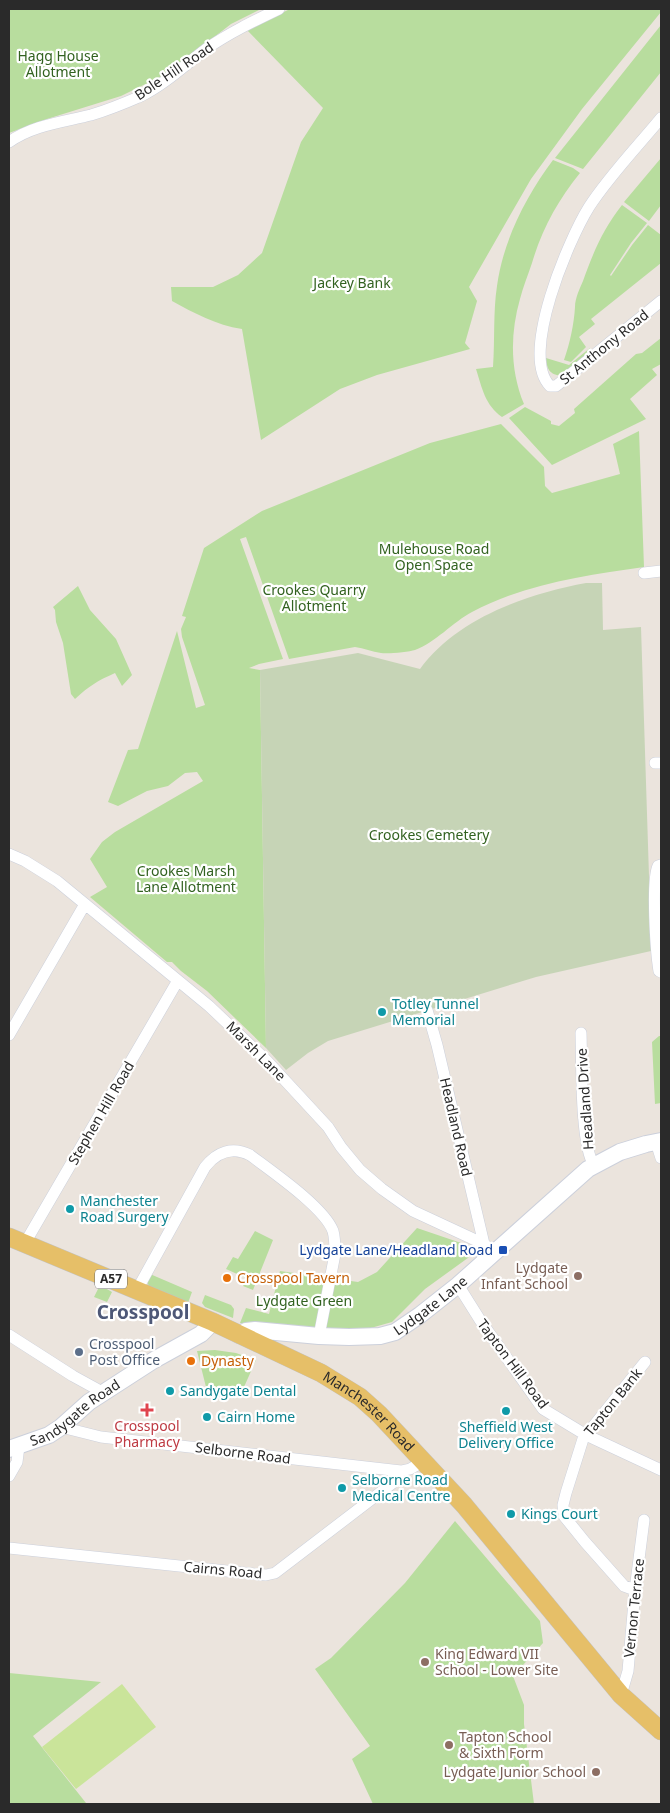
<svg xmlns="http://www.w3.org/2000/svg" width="670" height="1813" viewBox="0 0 670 1813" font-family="'Noto Sans',sans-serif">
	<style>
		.green { fill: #b8dd9e }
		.cemetery { fill: #c6d4b6 }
		.pitch { fill: #cae49a }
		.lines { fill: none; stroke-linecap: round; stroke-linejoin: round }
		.street-casing { stroke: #ccd0db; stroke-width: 12 }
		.secondary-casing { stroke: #ccd0db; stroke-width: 18 }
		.primary-casing { stroke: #c3c3c3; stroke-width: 19 }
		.street { stroke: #fff; stroke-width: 11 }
		.secondary { stroke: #fff; stroke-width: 16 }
		.primary { stroke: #e6bf68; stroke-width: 18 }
		.culture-dot { fill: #0f9aa8; stroke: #fff; stroke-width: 2 }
		.transit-dot { fill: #1a4fb4; stroke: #fff; stroke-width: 2 }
		.education-dot { fill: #8d6e63; stroke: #fff; stroke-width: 2 }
		.food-dot { fill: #e8710a; stroke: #fff; stroke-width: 2 }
		.service-dot { fill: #5c6f8a; stroke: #fff; stroke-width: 2 }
		.health-dot { fill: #e0444e; stroke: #fff; stroke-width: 2 }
		.labels { text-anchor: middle; stroke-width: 4.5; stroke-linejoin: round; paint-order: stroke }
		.shield { fill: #fff; stroke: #6a6a6a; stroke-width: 1 }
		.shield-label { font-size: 12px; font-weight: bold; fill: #2a2a2a }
		.park-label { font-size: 14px; fill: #326220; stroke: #fff }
		.street-label { font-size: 14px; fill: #2a2a2a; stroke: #fff }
		.culture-label { font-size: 14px; fill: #0d838f; stroke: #fff; text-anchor: start }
		.transit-label { font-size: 14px; fill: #164399; stroke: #fff; text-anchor: end }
		.education-label { font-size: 14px; fill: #785e54; stroke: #fff; text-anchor: end }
		.food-label { font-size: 14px; fill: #c56008; stroke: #fff; text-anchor: start }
		.service-label { font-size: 14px; fill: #4e5e75; stroke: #fff; text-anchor: start }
		.health-label { font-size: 14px; fill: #be3a42; stroke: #fff }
		.district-label { font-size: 19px; font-weight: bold; fill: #4e5877; stroke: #fff }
	</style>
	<rect width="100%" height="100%" fill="#ebe4dd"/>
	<!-- green -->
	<path class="green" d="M 9,9 L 261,9 L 231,24 L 168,73 L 121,96 L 47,119 L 9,133 Z
		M 290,9 L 661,9 L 661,12 L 582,109 L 531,179 L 469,287 L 477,301 L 465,343 L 470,349 L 377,375 L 340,389 L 261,440 L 242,329 C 216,325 194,313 172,301 L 171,287 L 213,287 L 238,275 L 262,253 L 301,142 L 323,108 L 247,30 Z
		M 661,25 L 661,72 L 583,169 L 555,158 Z
		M 661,158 L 661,205 L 649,221 L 624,202 Z
		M 553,160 L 573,168 L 580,173 C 558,200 542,229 532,263 C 528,275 523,287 520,299 C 510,334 510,370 524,404 L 502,417 C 485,405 482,388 476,369 L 493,367 C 495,340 493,312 497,286 C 503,241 526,196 553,160 Z
		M 622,205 L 647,223 L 631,243 L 610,275 L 611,276 L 632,245 L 648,225 L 661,235 L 661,263 L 591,319 L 595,324 L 579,337 L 586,347 L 571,362 L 564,360 C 570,343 574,324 575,307 C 575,298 580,288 583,281 C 593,253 603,229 622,205 Z
		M 661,338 L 661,364 L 652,369 L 657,375 L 630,399 L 646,419 L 552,465 L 509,418 L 525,407 L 551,421 L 551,424 L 559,426 L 575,413 L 574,409 L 636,354 L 642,353 Z
		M 590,348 L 591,350 L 561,376 C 549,374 547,369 546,358 L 569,365 Z
		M 501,424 L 544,467 L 545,486 L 552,493 L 620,474 L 613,444 L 639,431 L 644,567 C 586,575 525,584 472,612 C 453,622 435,643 415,650 C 409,652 388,654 381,653 C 372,652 364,648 355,647 L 289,659 L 246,537 L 240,539 L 283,659 L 259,664 L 249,668 L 260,670 L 266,1048 L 207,991 L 181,971 L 172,962 L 167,962 L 90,897 L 107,887 L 90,859 L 102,842 L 115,832 L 203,781 L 197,772 L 185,773 L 168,786 L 147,791 L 118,806 L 108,802 L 128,750 L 138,749 L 177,631 L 196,708 L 205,705 L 182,637 L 181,629 L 186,617 L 182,616 L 204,548 L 262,511 L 430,443 Z
		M 78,586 L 90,610 L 116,639 L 132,675 L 122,686 L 115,673 C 97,681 89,686 75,699 L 71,694 L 63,643 L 56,622 L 55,610 L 53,607 Z
		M 659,1036 L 661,1036 L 661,1103 L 655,1104 L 652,1042 Z
		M 417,1228 L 470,1246 L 472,1255 L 425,1289 L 392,1322 L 353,1333 L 240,1323 L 246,1308 L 269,1314 L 280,1271 L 358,1282 L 377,1272 Z
		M 255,1231 L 273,1240 L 253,1290 L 243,1286 L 246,1278 L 226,1269 L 233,1257 L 238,1259 Z
		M 150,1274 L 192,1292 L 188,1303 L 149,1286 L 147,1282 Z
		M 100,1285 L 112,1292 L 107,1302 L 94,1297 Z
		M 205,1295 L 231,1305 L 234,1309 L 233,1318 L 205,1307 L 202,1303 Z
		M 215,1350 L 236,1353 L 256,1360 L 240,1396 L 230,1396 L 206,1387 L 197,1351 Z
		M 455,1521 L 540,1621 L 543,1643 L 513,1676 L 524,1705 L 524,1724 L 534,1804 L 373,1804 L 352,1759 L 370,1746 L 315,1669 L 331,1658 L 405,1583 Z
		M 9,1673 L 101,1682 L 33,1736 L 86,1803 L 85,1804 L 9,1804 Z"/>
	<!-- cemetery -->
	<path class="cemetery" d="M 586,583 L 602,583 L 603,630 L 641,627 L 650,907 L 651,951 L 536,977 L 328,1041 L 308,1053 L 286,1070 L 266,1048 L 260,670 L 358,653 L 420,669 C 457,618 527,594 586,583 Z"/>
	<!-- pitch -->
	<path class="pitch" d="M 122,1684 L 156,1727 L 76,1789 L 42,1747 Z"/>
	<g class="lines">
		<defs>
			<path id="street" d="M 661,118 C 638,146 609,176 589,207 C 569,239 519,355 550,386 L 556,386 L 661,301
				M 9,142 C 33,125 63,122 91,115 C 108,110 125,103 141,96 C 165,84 185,65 206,49 C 229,33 254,21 279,9
				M 644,573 L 661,571
				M 655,763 L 661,763
				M 9,854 L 25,861 L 57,881 L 209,1006 L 267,1061 L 328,1127 L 341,1147 L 360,1170 L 382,1189 L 413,1211 L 484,1244 L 495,1253
				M 661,865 L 658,866 C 651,881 656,953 659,971 L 661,972
				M 427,1010 L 437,1045 L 484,1244
				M 581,1033 C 582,1060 580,1145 594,1165
				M 9,1035 L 85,904
				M 656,1142 L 661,1158
				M 25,1243 L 177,982
				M 458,1285 L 480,1320 L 543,1409 L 586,1435 L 661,1470
				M 137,1290 L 205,1167 C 217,1152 232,1146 250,1155 C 271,1171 324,1207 333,1231 C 335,1238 335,1246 335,1254 L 319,1336
				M 9,1335 L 73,1376 L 104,1393
				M 61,1427 L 101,1437 L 401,1471 L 410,1469 L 424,1461
				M 9,1476 L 17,1462 L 19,1446
				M 9,1548 L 255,1574 L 266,1575 L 275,1573 L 394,1482 L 401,1471
				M 635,1590 L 624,1586 L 585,1542 L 564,1516 L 563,1505 L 566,1493 L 583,1439 L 645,1362
				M 621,1695 L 628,1671 L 635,1590 L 644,1520"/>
			<g id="secondary">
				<path id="s1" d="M 239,1335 L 246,1331 L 255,1330 L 319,1336 L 349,1337 L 380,1336 L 395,1332 L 420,1315 L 458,1285 L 588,1169 L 620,1152 L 646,1144 L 661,1141"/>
				<path id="s2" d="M 9,1449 L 49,1435 L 61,1427 L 89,1402 L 154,1360 L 201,1334 L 213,1322"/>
			</g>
			<g id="primary">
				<path id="s3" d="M 9,1237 L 213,1322 L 321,1373 L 360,1397 L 379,1414 L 464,1505 L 621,1695 L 661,1731"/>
			</g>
		</defs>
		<!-- street casing -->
		<use href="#street" class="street-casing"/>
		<!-- secondary casing -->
		<use href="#secondary" class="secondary-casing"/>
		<!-- primary casing -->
		<use href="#primary" class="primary-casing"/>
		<!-- street -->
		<use href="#street" class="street"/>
		<!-- secondary -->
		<use href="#secondary" class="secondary"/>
		<!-- primary -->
		<use href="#primary" class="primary"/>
	</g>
	<!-- markers -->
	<g class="culture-dot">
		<circle cx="382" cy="1012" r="5"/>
		<circle cx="70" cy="1209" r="5"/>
		<circle cx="170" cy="1391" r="5"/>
		<circle cx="506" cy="1411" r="5"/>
		<circle cx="207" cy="1417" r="5"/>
		<circle cx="342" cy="1488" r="5"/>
		<circle cx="511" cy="1514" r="5"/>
	</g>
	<rect class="transit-dot" x="498" y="1245" width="10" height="10" rx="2.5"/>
	<g class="education-dot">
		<circle cx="578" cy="1276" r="5"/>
		<circle cx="425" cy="1662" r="5"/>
		<circle cx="449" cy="1745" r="5"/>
		<circle cx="596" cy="1772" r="5"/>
	</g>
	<g class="food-dot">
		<circle cx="227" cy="1278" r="5"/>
		<circle cx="191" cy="1361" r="5"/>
	</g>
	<circle class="service-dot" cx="79" cy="1352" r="5"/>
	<path class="health-dot" d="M144.5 1402.5h5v5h5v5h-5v5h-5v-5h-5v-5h5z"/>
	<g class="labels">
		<!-- shield labels -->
		<rect class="shield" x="95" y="1269.5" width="32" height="19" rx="4"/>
		<g class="shield-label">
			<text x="111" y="1283">A57</text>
		</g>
		<!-- park labels -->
		<g class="park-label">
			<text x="58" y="61">Hagg House<tspan x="58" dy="16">Allotment</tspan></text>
			<text x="352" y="288">Jackey Bank</text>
			<text x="434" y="554">Mulehouse Road<tspan x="434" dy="16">Open Space</tspan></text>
			<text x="314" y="595">Crookes Quarry<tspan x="314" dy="16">Allotment</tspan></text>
			<text x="429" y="840">Crookes Cemetery</text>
			<text x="186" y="876">Crookes Marsh<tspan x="186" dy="16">Lane Allotment</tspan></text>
			<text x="304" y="1306">Lydgate Green</text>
		</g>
		<!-- street labels -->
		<g class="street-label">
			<text transform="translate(174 71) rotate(-34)" y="5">Bole Hill Road</text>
			<text transform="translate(604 347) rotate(-39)" y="5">St Anthony Road</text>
			<text transform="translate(256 1051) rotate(45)" y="5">Marsh Lane</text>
			<text transform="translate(585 1099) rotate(-94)" y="5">Headland Drive</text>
			<text transform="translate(101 1113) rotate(-60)" y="5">Stephen Hill Road</text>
			<text transform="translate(456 1127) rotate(77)" y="5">Headland Road</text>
			<text dy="5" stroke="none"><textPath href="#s1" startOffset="202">Lydgate Lane</textPath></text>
			<text transform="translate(513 1364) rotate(53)" y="5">Tapton Hill Road</text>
			<text transform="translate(613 1402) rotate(-51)" y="5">Tapton Bank</text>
			<text dy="5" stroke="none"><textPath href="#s2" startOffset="76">Sandygate Road</textPath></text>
			<text dy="5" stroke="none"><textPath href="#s3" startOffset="402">Manchester Road</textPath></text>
			<text transform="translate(243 1453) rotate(7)" y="5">Selborne Road</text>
			<text transform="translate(223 1570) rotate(5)" y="5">Cairns Road</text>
			<text transform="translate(634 1608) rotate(-84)" y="5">Vernon Terrace</text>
		</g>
		<!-- culture labels -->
		<g class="culture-label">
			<text x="392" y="1009">Totley Tunnel<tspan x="392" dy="16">Memorial</tspan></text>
			<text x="80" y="1206">Manchester<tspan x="80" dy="16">Road Surgery</tspan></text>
			<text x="180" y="1396">Sandygate Dental</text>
			<text x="217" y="1422">Cairn Home</text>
			<text x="506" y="1432" text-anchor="middle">Sheffield West<tspan x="506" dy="16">Delivery Office</tspan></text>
			<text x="352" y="1485">Selborne Road<tspan x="352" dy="16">Medical Centre</tspan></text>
			<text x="521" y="1519">Kings Court</text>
		</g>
		<!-- transit labels -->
		<g class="transit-label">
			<text x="493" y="1255">Lydgate Lane/Headland Road</text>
		</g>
		<!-- education labels -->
		<g class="education-label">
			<text x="568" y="1273">Lydgate<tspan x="568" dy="16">Infant School</tspan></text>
			<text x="435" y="1659" text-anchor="start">King Edward VII<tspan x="435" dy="16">School - Lower Site</tspan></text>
			<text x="459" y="1742" text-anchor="start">Tapton School<tspan x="459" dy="16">&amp; Sixth Form</tspan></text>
			<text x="586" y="1777">Lydgate Junior School</text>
		</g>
		<!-- food labels -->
		<g class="food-label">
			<text x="237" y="1283">Crosspool Tavern</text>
			<text x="201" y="1366">Dynasty</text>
		</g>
		<!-- service labels -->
		<g class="service-label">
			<text x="89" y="1349">Crosspool<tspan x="89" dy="16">Post Office</tspan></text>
		</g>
		<!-- health labels -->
		<g class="health-label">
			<text x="147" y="1431">Crosspool<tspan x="147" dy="16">Pharmacy</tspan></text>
		</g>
		<!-- district labels -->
		<g class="district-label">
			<text x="143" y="1319">Crosspool</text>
		</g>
	</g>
	<!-- border -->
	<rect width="670" height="1813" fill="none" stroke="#2a2a2a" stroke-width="20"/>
</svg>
